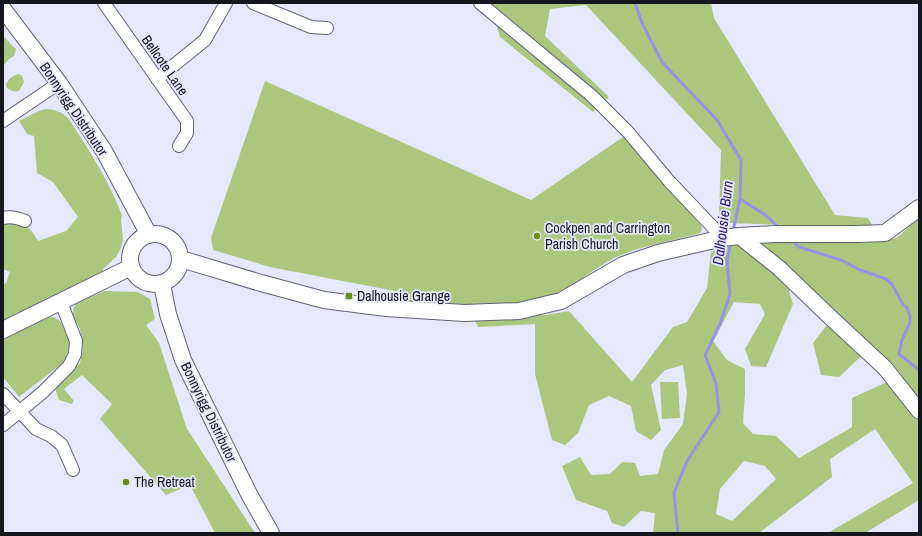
<svg xmlns="http://www.w3.org/2000/svg" width="922" height="536" viewBox="0 0 922 536" font-family="'Archivo Narrow',sans-serif">
	<style>
		.green { fill: #acc67d; fill-rule: evenodd }
		.lines { fill: none; stroke-linecap: round; stroke-linejoin: round }
		.stream { stroke: #9593e6; stroke-width: 3 }
		.minor-casing { stroke: #616177; stroke-width: 14 }
		.tertiary-casing { stroke: #616177; stroke-width: 17 }
		.secondary-casing { stroke: #616177; stroke-width: 18 }
		.minor { stroke: #fff; stroke-width: 12 }
		.tertiary { stroke: #fff; stroke-width: 15 }
		.secondary { stroke: #fff; stroke-width: 16 }
		.poi-dot { fill: #6b8d12; stroke: #e7e8fd; stroke-width: 1.5 }
		.labels { text-anchor: middle; stroke-width: 3.5; stroke-linejoin: round; paint-order: stroke }
		.street-label { font-size: 14px; fill: #16161f; stroke: #e7e8fd }
		.poi-label { font-size: 14px; fill: #16161f; stroke: #e7e8fd; text-anchor: start }
		.water-label { font-size: 15px; font-style: italic; fill: #2d1676; stroke: #e7e8fd }
	</style>
	<rect width="100%" height="100%" fill="#e7e8fd"/>
	<!-- green -->
	<path class="green" d="M 490,3 L 711,3 L 714,18 L 835,215 L 868,218 L 872,225 L 866,228 L 728,223 L 719,216 L 721,150 L 586,5 L 550,9 L 545,36 L 609,97 L 593,112 L 500,37 Z
		M 3,36 L 16,49 L 14,56 L 9,59 L 3,66 Z
		M 19,74 L 22,76 L 24,82 L 19,91 C 13,92 10,91 6,87 L 6,83 C 10,78 13,75 19,74 Z
		M 265,81 L 531,200 L 623,137 L 701,225 L 702,229 L 700,233 C 671,241 639,246 612,259 C 589,272 566,293 540,299 C 495,309 446,303 400,300 L 400,292 L 270,267 L 213,250 L 211,238 Z
		M 45,109 C 55,109 62,112 69,119 C 89,150 109,181 122,215 L 121,220 L 122,229 L 123,241 L 120,250 L 116,257 L 104,268 L 98,279 L 3,325 L 3,285 L 6,283 L 10,272 L 3,269 L 3,225 C 20,221 30,225 38,241 L 66,231 L 78,217 L 53,182 L 37,173 L 34,136 L 27,134 L 19,121 L 39,111 Z
		M 919,217 L 919,500 L 865,533 L 828,533 L 913,483 L 875,429 L 830,459 L 832,477 L 759,533 L 653,533 L 655,513 L 641,511 L 624,527 L 612,523 L 607,511 L 576,500 L 562,466 L 580,457 L 591,475 L 610,474 L 622,462 L 635,463 L 640,476 L 658,474 L 664,450 L 683,424 L 687,394 L 683,365 L 665,370 L 651,385 L 661,430 L 651,440 L 636,431 L 631,406 L 609,396 L 589,405 L 578,433 L 565,445 L 552,440 L 535,374 L 535,324 L 478,327 L 473,317 L 546,315 L 569,311 L 632,382 L 673,327 L 687,322 L 707,288 L 711,252 L 737,243 L 785,278 L 793,304 L 766,367 L 751,366 L 745,349 L 765,314 L 760,304 L 734,302 L 713,341 L 727,360 L 745,369 L 745,394 L 743,423 L 753,434 L 776,436 L 799,458 L 852,427 L 852,398 L 902,375 L 873,345 L 839,377 L 821,375 L 813,343 L 837,312 L 759,246 L 760,240 L 866,243 L 897,238 ZM 744,461 L 765,466 L 776,479 L 732,521 L 716,514 L 720,489 Z
		M 104,291 L 138,292 L 150,299 L 155,319 L 146,325 L 159,343 L 187,429 L 255,533 L 215,533 L 190,485 L 166,495 L 100,419 L 112,404 L 82,375 L 64,389 L 74,401 L 72,404 L 59,400 L 55,388 L 80,363 L 83,348 L 80,329 L 72,315 L 75,304 Z
		M 44,316 L 54,317 L 60,321 L 69,338 L 69,348 L 64,362 L 19,397 L 3,377 L 3,337 Z
		M 660,382 L 678,382 L 680,418 L 662,419 Z"/>
	<g class="lines">
		<!-- stream -->
		<path class="stream" d="M 635,3 L 642,23 L 662,62 L 717,120 L 741,160 L 740,199 L 733,231
			M 740,199 L 767,216 L 779,228
			M 792,240 L 799,247 L 841,260 L 860,270 L 886,279 L 892,284 L 902,303 L 907,308 L 910,316 L 910,323 L 902,340 L 899,354 L 919,370
			M 678,533 L 674,493 L 687,461 L 719,412 L 716,384 L 705,355 L 720,324 L 730,294 L 727,260 L 731,242"/>
		<defs>
			<path id="minor" d="M 104,3 L 187,121 L 187,133 L 179,146
				M 253,3 L 311,27 L 327,28
				M 480,3 L 592,96 L 628,132 L 669,181 L 723,238
				M 157,79 L 205,40 L 226,3
				M 3,121 L 59,83
				M 3,218 C 11,216 18,218 25,221
				M 3,394 L 36,429 L 51,436 L 62,445 L 73,470
				M 3,425 L 43,392 L 69,366 L 75,354 L 76,341 L 61,302"/>
			<path id="tertiary" d="M 739,236 L 779,268 L 829,316 L 885,368 L 919,411"/>
			<path id="secondary" d="M 3,9 L 59,83 L 104,151 L 149,235
				M130 259a25 25 0 1 1 50 0a25 25 0 1 1-50 0Z
				M 181,259 L 261,283 L 324,300 L 386,308 L 464,313 L 519,311 L 561,301 L 623,265 L 658,253 L 723,238 L 739,236 L 775,234 L 858,234 L 885,233 L 919,208
				M 162,284 L 168,314 L 183,360 L 249,494 L 271,533
				M 3,330 L 131,267"/>
		</defs>
		<!-- minor casing -->
		<use href="#minor" class="minor-casing"/>
		<!-- tertiary casing -->
		<use href="#tertiary" class="tertiary-casing"/>
		<!-- secondary casing -->
		<use href="#secondary" class="secondary-casing"/>
		<!-- minor -->
		<use href="#minor" class="minor"/>
		<!-- tertiary -->
		<use href="#tertiary" class="tertiary"/>
		<!-- secondary -->
		<use href="#secondary" class="secondary"/>
	</g>
	<!-- markers -->
	<g class="poi-dot">
		<circle cx="537" cy="236" r="4"/>
		<rect x="345" y="292" width="8" height="8" rx="2"/>
		<circle cx="126" cy="482" r="4"/>
	</g>
	<g class="labels">
		<!-- street labels -->
		<g class="street-label">
			<text transform="translate(165 65) rotate(55)" y="5">Bellcote Lane</text>
			<text transform="translate(74 109) rotate(56)" y="5">Bonnyrigg Distributor</text>
			<text transform="translate(209 412) rotate(64)" y="5">Bonnyrigg Distributor</text>
		</g>
		<!-- poi labels -->
		<g class="poi-label">
			<text x="545" y="233">Cockpen and Carrington<tspan x="545" dy="16">Parish Church</tspan></text>
			<text x="357" y="301">Dalhousie Grange</text>
			<text x="134" y="487">The Retreat</text>
		</g>
		<!-- water labels -->
		<g class="water-label">
			<text transform="translate(723 223) rotate(-83)" y="5">Dalhousie Burn</text>
		</g>
	</g>
	<!-- border -->
	<rect width="922" height="536" fill="none" stroke="#16161f" stroke-width="8"/>
</svg>
